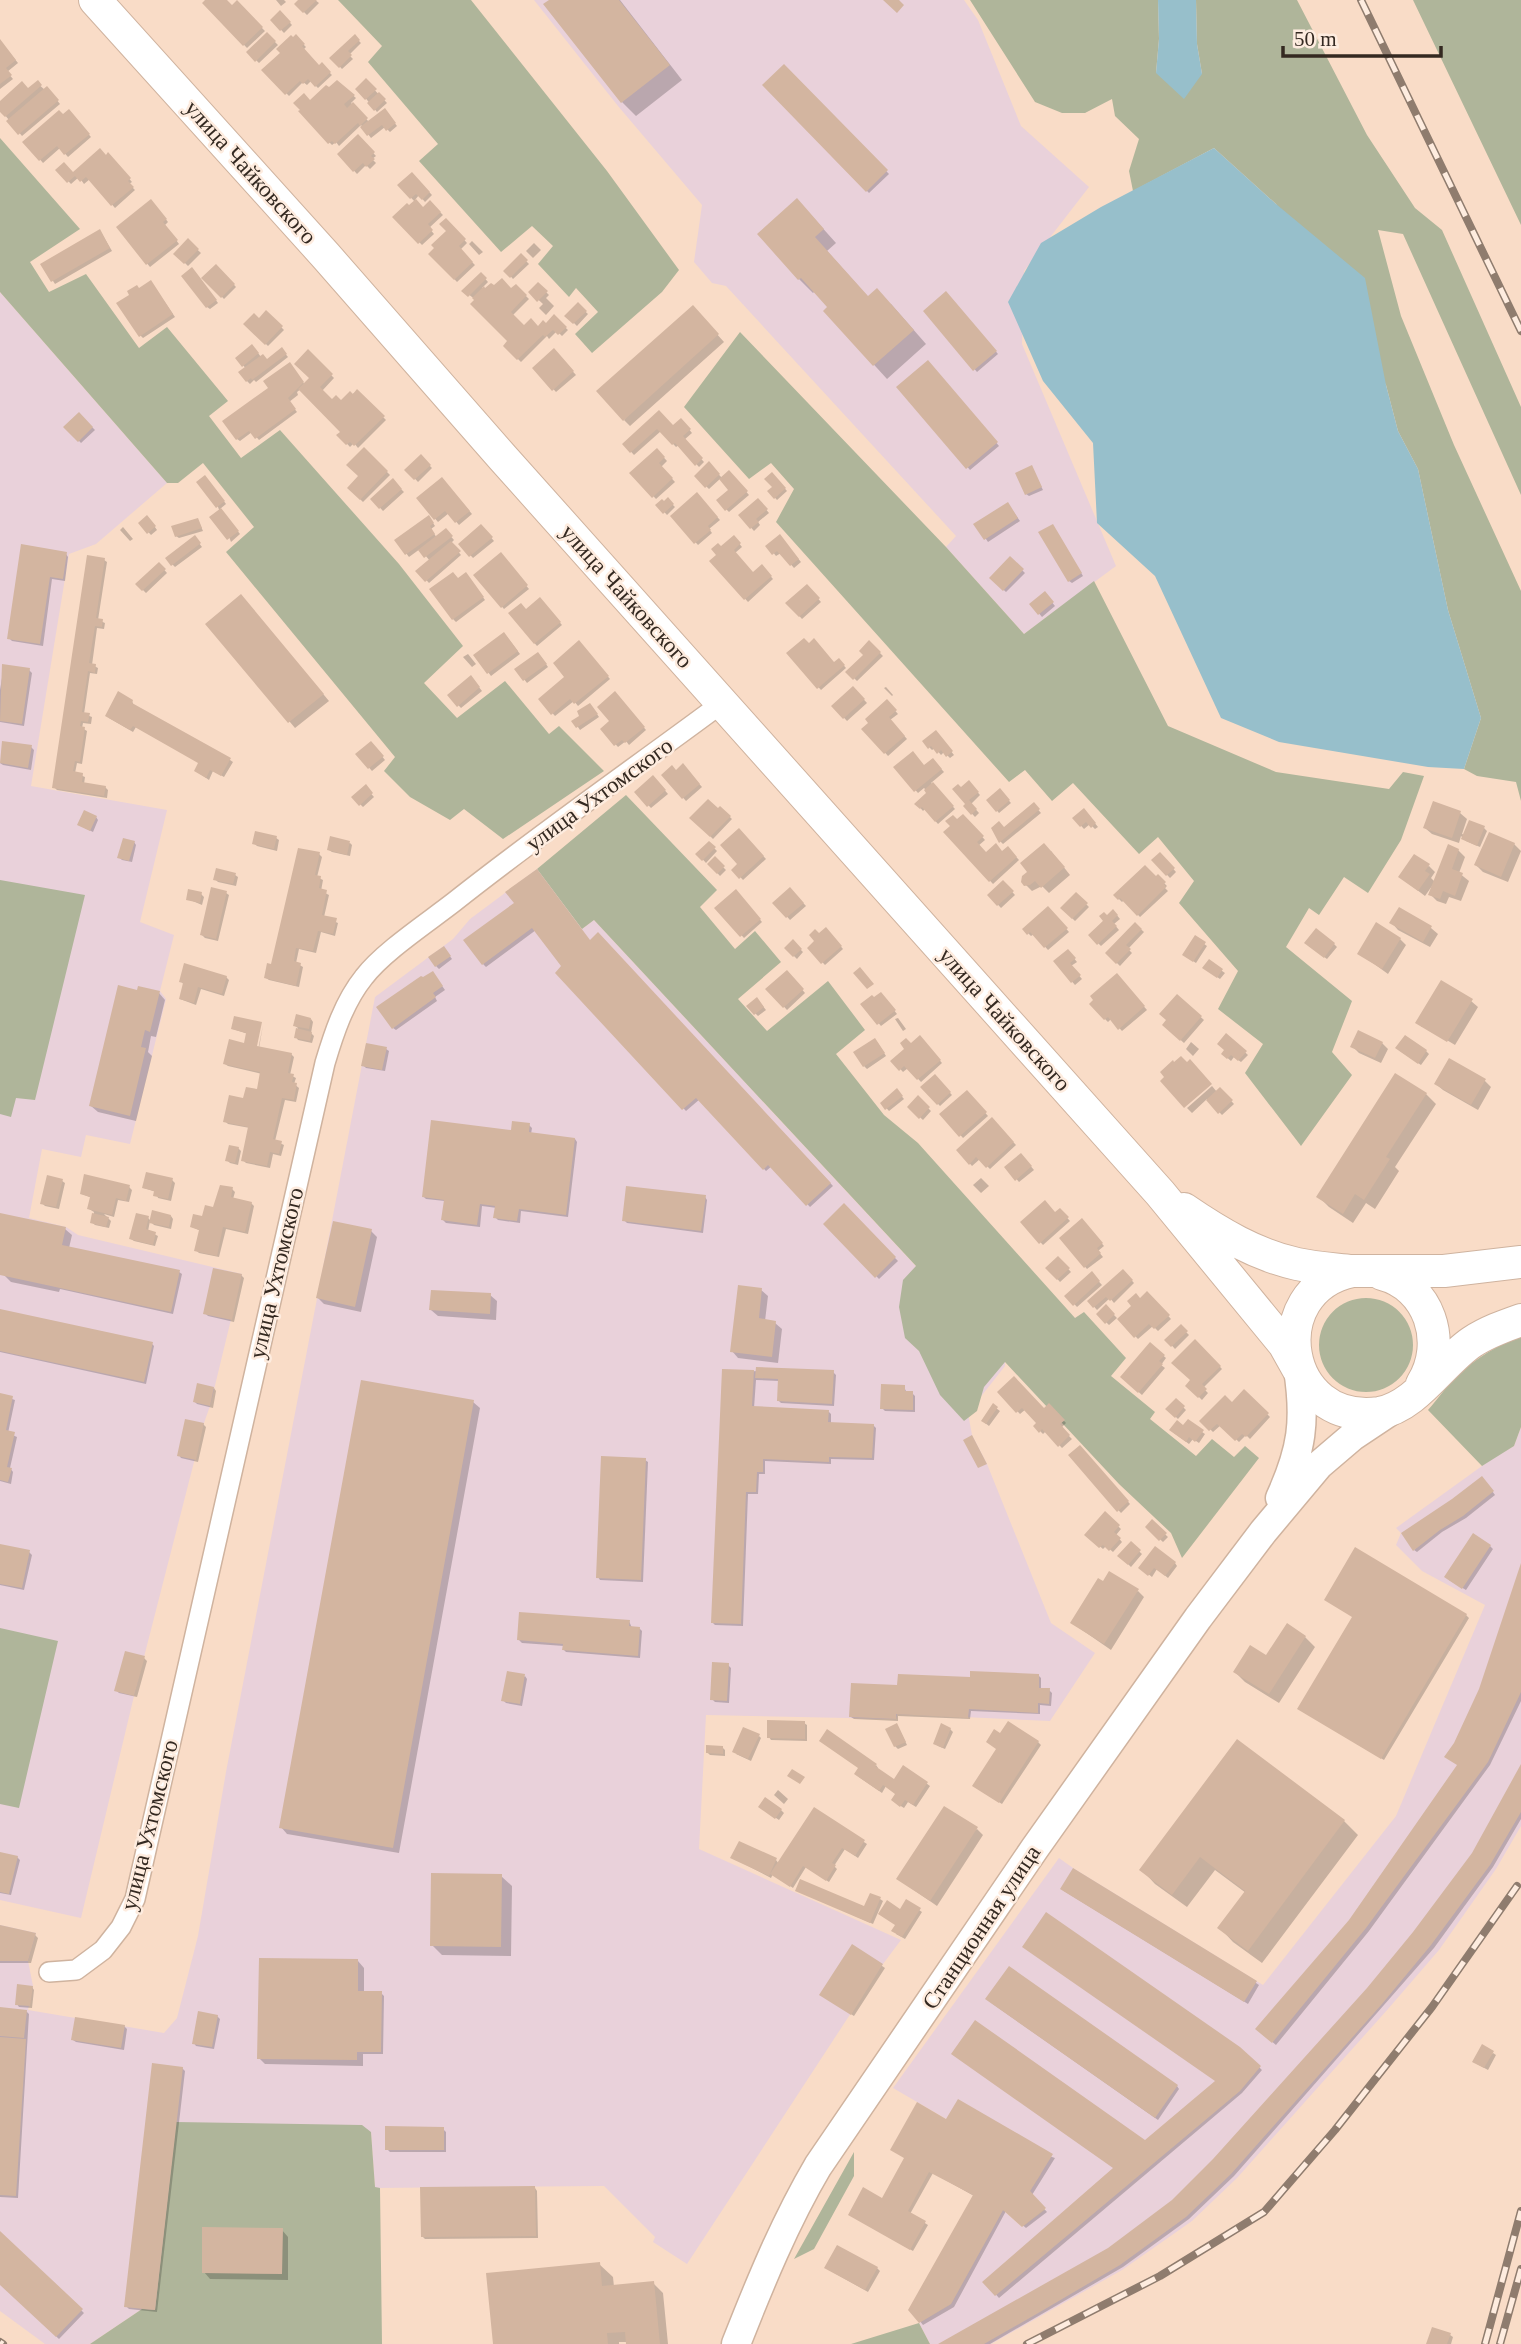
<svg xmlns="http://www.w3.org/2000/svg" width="1521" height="2344" viewBox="0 0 1521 2344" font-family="'Times New Roman',serif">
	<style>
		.industrial { fill: #e9d1da }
		.green { fill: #afb59a }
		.water { fill: #97bfcb }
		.shadow { fill: #0003 }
		.building { fill: #d3b5a0 }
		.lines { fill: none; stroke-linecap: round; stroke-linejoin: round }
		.minor-casing { stroke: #cfb39f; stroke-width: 22 }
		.secondary-casing { stroke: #cfb39f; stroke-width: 31 }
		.primary-casing { stroke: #cfb39f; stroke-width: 34 }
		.minor { stroke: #fff; stroke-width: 19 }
		.secondary { stroke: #fff; stroke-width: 28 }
		.primary { stroke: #fff; stroke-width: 32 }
		.rail-casing { stroke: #8f7c6e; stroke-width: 8 }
		.rail { stroke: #feecdf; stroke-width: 5; stroke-dasharray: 16; stroke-linecap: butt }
		.labels { text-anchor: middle; stroke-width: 5; stroke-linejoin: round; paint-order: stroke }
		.street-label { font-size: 23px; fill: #342921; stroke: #feecdf }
	</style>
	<rect width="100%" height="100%" fill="#f9dcc7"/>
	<!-- industrial -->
	<path class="industrial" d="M 534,0 L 964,0 L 978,20 L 1021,126 L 1089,187 L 1024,271 L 1022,344 L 1116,566 L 1024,634 L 946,547 L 956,536 L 726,286 L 712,283 L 694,262 L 702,205 L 618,106 Z
		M 0,292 L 167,483 L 96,544 L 69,554 L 31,786 L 167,810 L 140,922 L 174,935 L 160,991 L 166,999 L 130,1144 L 86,1135 L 81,1157 L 42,1149 L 29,1218 L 66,1227 L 78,1235 L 242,1274 L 210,1406 L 204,1423 L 134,1696 L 81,1918 L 0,1900 Z
		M 537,869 L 582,929 L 594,920 L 1005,1362 L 1005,1366 L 968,1413 L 972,1435 L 987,1464 L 1051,1623 L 1095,1653 L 1050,1721 L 897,1714 L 896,1719 L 706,1715 L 699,1849 L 901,1940 L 883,1964 L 687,2264 L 653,2242 L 655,2237 L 604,2186 L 375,2188 L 371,2132 L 176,2123 L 155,2310 L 142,2309 L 90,2344 L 45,2344 L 0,2311 L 0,1925 L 36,1933 L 28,1961 L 33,1986 L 28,2010 L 164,2033 L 177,2018 L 198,1936 L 226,1772 L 375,997 L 453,939 L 470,919 Z
		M 1521,1427 L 1521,1826 L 1496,1869 L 1439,1950 L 1388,2009 L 1237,2178 L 1192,2221 L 1122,2270 L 991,2344 L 930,2344 L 919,2323 L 951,2304 L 1003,2210 L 1022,2227 L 1046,2209 L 1030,2191 L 1041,2174 L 893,2088 L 1059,1858 L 1073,1868 L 1263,1985 L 1396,1816 L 1485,1605 L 1422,1571 L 1396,1545 L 1401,1533 L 1396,1528 L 1493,1458 L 1514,1446 Z"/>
	<!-- green -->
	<path class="green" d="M 338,0 L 471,0 L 607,171 L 679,270 L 662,292 L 592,353 L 575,334 L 598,312 L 576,288 L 569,297 L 538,264 L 553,246 L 532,226 L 501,252 L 419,161 L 438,144 L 368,62 L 382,46 Z
		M 970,0 L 1158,0 L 1159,39 L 1156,73 L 1202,74 L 1197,44 L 1196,0 L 1297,0 L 1367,135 L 1415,208 L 1442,230 L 1521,407 L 1521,495 L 1403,234 L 1378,230 L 1401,316 L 1454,445 L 1521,591 L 1521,801 L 1516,782 L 1477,776 L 1464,769 L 1481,718 L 1448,610 L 1418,469 L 1398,431 L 1386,385 L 1276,204 L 1214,148 L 1133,191 L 1129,171 L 1139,139 L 1115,116 L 1112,99 L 1085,113 L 1062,113 L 1035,102 Z
		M 1413,0 L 1521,0 L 1521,225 Z
		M 0,138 L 80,229 L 30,262 L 49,292 L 86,274 L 139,348 L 167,327 L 228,401 L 209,416 L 241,458 L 280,430 L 399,564 L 463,646 L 424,683 L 457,718 L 505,681 L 549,734 L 559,726 L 604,771 L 503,839 L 464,809 L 450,820 L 410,797 L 384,771 L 395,757 L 226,552 L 254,527 L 203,463 L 178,483 L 167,483 L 0,292 Z
		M 740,332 L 946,547 L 1024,634 L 1094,581 L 1168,726 L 1276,772 L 1389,789 L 1403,772 L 1424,776 L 1401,840 L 1368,893 L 1344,877 L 1319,915 L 1309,908 L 1286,947 L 1352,1001 L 1332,1052 L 1352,1075 L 1301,1146 L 1245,1073 L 1263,1044 L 1218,1009 L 1238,971 L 1179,903 L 1194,881 L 1158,837 L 1139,854 L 1073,783 L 1052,801 L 1025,770 L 1009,782 L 776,522 L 794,489 L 771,463 L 749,479 L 684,407 Z
		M 626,795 L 717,890 L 700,907 L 735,949 L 755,931 L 781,962 L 738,999 L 767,1031 L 828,981 L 865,1030 L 836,1054 L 884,1115 L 918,1143 L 1075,1318 L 1084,1312 L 1126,1358 L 1111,1376 L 1155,1412 L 1150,1419 L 1196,1456 L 1212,1439 L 1234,1457 L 1245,1446 L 1259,1458 L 1182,1558 L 1171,1533 L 1119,1484 L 1005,1362 L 984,1387 L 977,1411 L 964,1421 L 940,1395 L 919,1351 L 905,1338 L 899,1307 L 903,1280 L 916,1266 L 594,920 L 582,929 L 537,869 Z
		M 0,880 L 85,895 L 35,1100 L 16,1098 L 11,1117 L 0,1114 Z
		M1319 1345a47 47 0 1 1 94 0a47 47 0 1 1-94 0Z
		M 1521,1336 L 1521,1427 L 1514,1446 L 1482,1466 L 1428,1410 C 1438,1399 1447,1385 1458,1375 C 1475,1359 1499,1344 1521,1336 Z
		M 0,1628 L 58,1641 L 19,1808 L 0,1804 Z
		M 176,2122 L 362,2125 L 371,2132 L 375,2187 L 380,2188 L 382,2344 L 90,2344 L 142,2309 L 155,2310 Z
		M 854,2152 L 854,2176 L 814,2249 L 794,2259 Z
		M 919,2323 L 930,2344 L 851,2344 Z"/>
	<!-- water -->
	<path class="water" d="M 1158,0 L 1196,0 L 1197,44 L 1202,74 L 1184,99 L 1156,73 L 1159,39 Z
		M 1214,148 L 1276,204 L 1365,278 L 1386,385 L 1398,431 L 1418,469 L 1448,610 L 1481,718 L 1464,769 L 1428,767 L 1279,742 L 1221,718 L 1155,576 L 1097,523 L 1093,443 L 1043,381 L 1008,302 L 1041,243 L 1101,207 Z"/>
	<!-- shadow -->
	<path class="shadow" d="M 207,0 L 219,0 L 232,8 L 237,3 L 265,31 L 247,48 L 204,3 Z
		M 276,0 L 284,0 L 286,2 L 281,6 Z
		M 301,0 L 315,0 L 319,3 L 307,15 L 296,4 Z
		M 552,0 L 620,0 L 682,80 L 636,116 L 622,102 L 546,5 Z
		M 280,12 L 292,25 L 284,33 L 272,20 Z
		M 267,34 L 278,45 L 259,63 L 248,52 Z
		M 296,37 L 306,47 L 303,50 L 319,67 L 322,65 L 332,75 L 318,88 L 311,81 L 307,85 L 303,82 L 289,96 L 264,70 Z
		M 355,37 L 361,43 L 349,55 L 353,59 L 342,69 L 332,58 Z
		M 0,41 L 18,63 L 7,72 L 13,79 L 0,89 Z
		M 784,66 L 889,174 L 869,193 L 764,85 Z
		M 366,81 L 387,103 L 377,112 L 358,89 Z
		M 337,82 L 356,98 L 351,103 L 369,122 L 387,113 L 397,126 L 390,132 L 385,127 L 371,138 L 361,125 L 339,146 L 336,142 L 332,145 L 300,112 Z
		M 37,83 L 45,90 L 47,88 L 60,104 L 22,136 L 0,109 L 0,103 L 28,90 Z
		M 69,112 L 91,137 L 68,157 L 60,148 L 43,163 L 25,142 Z
		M 358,137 L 376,156 L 372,159 L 376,163 L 370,169 L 366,165 L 357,174 L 339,154 Z
		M 108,155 L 132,182 L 129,184 L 135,190 L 115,208 L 90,179 L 84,184 L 79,177 L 71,184 L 58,170 L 73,174 Z
		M 412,174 L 432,195 L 425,202 L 419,195 L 415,200 L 423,209 L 430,202 L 443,215 L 429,228 L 434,234 L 422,245 L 395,217 L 415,202 L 399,185 Z
		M 151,201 L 168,222 L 165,225 L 179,244 L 150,267 L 118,228 Z
		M 810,214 L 836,243 L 827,251 L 869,298 L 891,304 L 926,344 L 887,379 L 825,311 L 830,307 L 815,291 L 813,293 L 799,279 Z
		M 446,220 L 467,243 L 460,250 L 475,265 L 457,282 L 431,254 L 449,231 Z
		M 102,234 L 112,251 L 55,284 L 42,264 Z
		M 188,241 L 201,253 L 188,266 L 176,254 Z
		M 472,241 L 483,252 L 479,255 L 469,244 Z
		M 534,243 L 541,250 L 533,258 L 526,251 Z
		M 521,256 L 529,264 L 513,279 L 506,271 Z
		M 216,266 L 236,287 L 224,299 L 204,278 Z
		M 195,272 L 218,303 L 210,309 L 207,307 Z
		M 481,274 L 488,282 L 482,288 L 485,291 L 512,290 L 516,286 L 529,299 L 512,316 L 524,328 L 538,328 L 546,325 L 554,317 L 568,330 L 562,336 L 557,331 L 549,339 L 547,336 L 521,362 L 505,346 L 510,341 L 476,300 L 464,291 Z
		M 538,284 L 549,295 L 546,298 L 554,306 L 546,315 L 539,308 L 543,304 L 530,292 Z
		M 153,285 L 175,317 L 143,338 L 140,335 L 139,290 Z
		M 946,294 L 998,354 L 977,372 L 925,311 Z
		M 578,305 L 588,314 L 577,326 L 567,316 Z
		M 266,312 L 284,330 L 268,346 L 246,324 L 259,320 Z
		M 699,314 L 724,342 L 630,426 L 624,420 Z
		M 255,349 L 261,357 L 267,361 L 282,350 L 288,357 L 256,382 L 254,380 L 250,384 L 247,381 L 246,369 L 243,365 Z
		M 554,351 L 576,375 L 556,392 L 534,368 Z
		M 308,352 L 334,378 L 322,391 L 332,401 L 341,402 L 357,391 L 386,420 L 358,448 L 354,443 L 350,447 L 339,435 L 343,432 L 301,389 L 297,392 L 298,395 L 289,402 L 297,412 L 259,440 L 252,432 L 240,441 L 237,439 L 271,388 L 292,367 L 305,385 L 311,378 Z
		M 928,362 L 999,446 L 970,470 L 899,387 Z
		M 659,412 L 673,427 L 683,422 L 692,433 L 684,440 L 704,462 L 699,467 L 679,445 L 676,447 L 661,431 L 634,455 L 624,444 Z
		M 79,414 L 95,430 L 81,443 L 66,427 Z
		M 364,449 L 390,475 L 363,502 L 349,488 L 361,476 Z
		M 657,450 L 667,461 L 661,467 L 675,482 L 656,499 L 632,473 Z
		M 421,457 L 432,468 L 418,482 L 407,470 Z
		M 709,464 L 722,478 L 729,472 L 749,495 L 729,512 L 718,501 L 730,490 L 721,478 L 709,489 L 696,476 Z
		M 1031,467 L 1043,490 L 1029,496 L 1026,494 Z
		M 772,474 L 787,491 L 777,500 L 770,492 L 774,487 Z
		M 442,479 L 472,514 L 459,525 L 449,513 L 438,522 L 418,499 Z
		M 208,480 L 226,504 L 220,509 L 240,534 L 231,542 Z
		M 393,481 L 404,492 L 383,511 L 372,499 Z
		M 697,495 L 720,520 L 709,529 L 712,533 L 698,545 L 672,516 Z
		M 668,500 L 675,507 L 667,515 L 658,505 Z
		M 758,500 L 769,513 L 758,522 L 760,525 L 754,531 L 740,515 Z
		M 1010,507 L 1020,521 L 988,542 L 976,524 Z
		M 150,520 L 157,530 L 151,535 L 140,523 Z
		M 198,520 L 203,531 L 179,538 L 176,536 Z
		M 431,520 L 435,526 L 431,529 L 437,538 L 446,531 L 454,540 L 451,543 L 461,555 L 429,583 L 418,571 L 430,561 L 420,549 L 409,557 L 396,540 Z
		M 481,526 L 494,541 L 473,558 L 460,544 Z
		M 123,527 L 133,539 L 130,541 L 120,530 Z
		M 1055,529 L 1083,576 L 1072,583 L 1069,581 Z
		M 734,537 L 742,547 L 735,553 L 753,574 L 762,567 L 773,579 L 748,602 L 712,561 L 718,556 L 721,548 Z
		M 780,537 L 801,562 L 794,568 L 781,553 L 776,556 L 768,546 Z
		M 195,538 L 202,547 L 175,567 L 167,559 Z
		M 23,546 L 66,554 L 68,557 L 65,581 L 52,579 L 43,646 L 12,641 L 9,638 Z
		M 500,555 L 529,589 L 504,609 L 476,576 Z
		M 1010,558 L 1025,573 L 1006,592 L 991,578 Z
		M 104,560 L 107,562 L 98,620 L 105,623 L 104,629 L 97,628 L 92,665 L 98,668 L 97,674 L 90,673 L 84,714 L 92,717 L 91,724 L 83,723 L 82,728 L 87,731 L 82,764 L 77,763 L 75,773 L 85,777 L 84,784 L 105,787 L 108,790 L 107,798 L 57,790 L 54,787 Z
		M 159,564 L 167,573 L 146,593 L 137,584 Z
		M 468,577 L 485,600 L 456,622 L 453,619 L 458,580 Z
		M 807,586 L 821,602 L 802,619 L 788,603 Z
		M 1045,594 L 1055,606 L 1042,617 L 1031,604 Z
		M 540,600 L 562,625 L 537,646 L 510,614 L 526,611 Z
		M 247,603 L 329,701 L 295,728 L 208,624 Z
		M 507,637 L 520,654 L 491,676 L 475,655 Z
		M 869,642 L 883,656 L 857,681 L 848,672 L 865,655 Z
		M 579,643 L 610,679 L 578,706 L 574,701 L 555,716 L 540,699 L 567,677 Z
		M 468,654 L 476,664 L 472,667 L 463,657 Z
		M 789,654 L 834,664 L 839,660 L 846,668 L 821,690 Z
		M 541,657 L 548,667 L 527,683 L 517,670 Z
		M 4,666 L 29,670 L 32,673 L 24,726 L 0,722 L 0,690 Z
		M 471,677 L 482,691 L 461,708 L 449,695 Z
		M 886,687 L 893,695 L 892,696 L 884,688 Z
		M 853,688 L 867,703 L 847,721 L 833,706 Z
		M 615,694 L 646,730 L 629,745 L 626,741 L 618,747 L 602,729 L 611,722 Z
		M 132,701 L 134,706 L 230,760 L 233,762 L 224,777 L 213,771 L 209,780 L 196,771 L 200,763 L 136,727 L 133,732 L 109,718 Z
		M 887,702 L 898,714 L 890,720 L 907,739 L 888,756 L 864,729 Z
		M 592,707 L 599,717 L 580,730 L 574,721 Z
		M 936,733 L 954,755 L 950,758 L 944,752 L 941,755 L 935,748 L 932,750 L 924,742 Z
		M 371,743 L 385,760 L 372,771 L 357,754 Z
		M 31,747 L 34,750 L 31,770 L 3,765 L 0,763 Z
		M 933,760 L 944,772 L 931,783 L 955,809 L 938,824 L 925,809 L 923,811 L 917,804 L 929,793 L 924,788 L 918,793 L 896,768 L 925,767 Z
		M 683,766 L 702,787 L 686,801 L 663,775 L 676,772 Z
		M 653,777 L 668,794 L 651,808 L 636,792 Z
		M 969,783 L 980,795 L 971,804 L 979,813 L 975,817 L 965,806 L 967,804 L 961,790 Z
		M 365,787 L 374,797 L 363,807 L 354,798 Z
		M 1000,791 L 1011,803 L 999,813 L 988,800 Z
		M 1434,804 L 1460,813 L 1467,819 L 1462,834 L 1465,835 L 1470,822 L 1484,828 L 1487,831 L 1480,847 L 1466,841 L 1461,836 L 1459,843 L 1432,834 L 1425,828 Z
		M 1034,805 L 1041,813 L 1003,844 L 1000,841 Z
		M 720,808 L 732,819 L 713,839 L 692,818 Z
		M 1084,810 L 1098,827 L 1095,829 L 1090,824 L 1084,829 L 1074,818 Z
		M 963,816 L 985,840 L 978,846 L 986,855 L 1003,853 L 1008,848 L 1019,860 L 993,884 L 945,832 Z
		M 96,817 L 98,820 L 93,832 L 79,825 Z
		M 739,830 L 766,859 L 743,880 L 734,870 L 740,864 Z
		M 1490,834 L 1514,844 L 1521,851 L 1508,882 L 1483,872 L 1476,865 Z
		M 276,838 L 279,840 L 277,851 L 257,846 L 254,843 Z
		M 134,842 L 136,845 L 132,862 L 122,860 L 119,857 Z
		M 350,843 L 352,845 L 350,856 L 332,852 L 329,850 Z
		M 709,843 L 717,851 L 706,863 L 698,854 Z
		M 1458,850 L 1465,857 L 1459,873 L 1469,881 L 1461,901 L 1449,897 L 1446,904 L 1437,901 L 1430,894 L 1432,886 L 1425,896 L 1400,877 L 1429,866 L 1435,872 L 1431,878 L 1435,882 Z
		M 1051,851 L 1070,875 L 1049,893 L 1042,886 L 1032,891 L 1023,882 Z
		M 319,854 L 322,857 L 317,877 L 323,880 L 321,891 L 329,895 L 324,917 L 338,923 L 335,936 L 321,932 L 316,953 L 299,949 L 296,963 L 303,967 L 299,987 L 269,980 L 266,978 L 273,967 Z
		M 1160,854 L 1176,872 L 1170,878 L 1153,860 Z
		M 715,859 L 726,870 L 720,876 L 709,864 Z
		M 235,875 L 238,877 L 236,886 L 218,882 L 215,879 Z
		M 1158,877 L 1167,886 L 1165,888 L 1168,891 L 1140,917 L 1124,900 L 1122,902 L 1116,896 Z
		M 1003,882 L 1015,895 L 1001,908 L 989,895 Z
		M 790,889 L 806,906 L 790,920 L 775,903 Z
		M 736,892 L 762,922 L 744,938 L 717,908 Z
		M 226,893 L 229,895 L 218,941 L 205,938 L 202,935 Z
		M 201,894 L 204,897 L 202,905 L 188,899 Z
		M 1076,894 L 1089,907 L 1075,921 L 1062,908 Z
		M 516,903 L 590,942 L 601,937 L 833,1186 L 810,1207 L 772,1166 L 766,1171 L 700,1099 L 686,1111 L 557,973 L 563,967 L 536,930 L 486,967 L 483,964 Z
		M 1048,908 L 1069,932 L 1048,950 L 1034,934 L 1031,936 L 1024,929 Z
		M 1399,910 L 1431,928 L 1438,934 L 1430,947 L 1398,930 L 1392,923 Z
		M 1116,914 L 1120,919 L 1114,924 L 1119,930 L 1101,946 L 1090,935 L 1107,917 Z
		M 1135,924 L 1144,932 L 1128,949 L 1132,953 L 1120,966 L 1107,953 Z
		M 826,930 L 843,949 L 825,965 L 809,948 Z
		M 1195,938 L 1207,946 L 1196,963 L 1187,957 Z
		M 1400,939 L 1406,945 L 1388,974 L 1359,953 Z
		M 793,942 L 803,952 L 797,959 L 786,948 Z
		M 1334,944 L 1337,947 L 1327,959 L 1309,946 Z
		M 446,951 L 452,959 L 439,969 L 436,966 Z
		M 1068,951 L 1077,962 L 1071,966 L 1082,979 L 1075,985 L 1055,962 Z
		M 1209,962 L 1225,973 L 1220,979 L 1207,970 Z
		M 787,972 L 805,993 L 787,1010 L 768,989 Z
		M 1116,975 L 1147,1010 L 1122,1031 L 1111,1019 L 1108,1022 L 1105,1019 L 1095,1000 Z
		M 435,976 L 445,990 L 435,997 L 437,1001 L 396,1030 L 393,1028 Z
		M 226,977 L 229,980 L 224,996 L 201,989 L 196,1005 L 180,999 L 184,985 L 181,981 Z
		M 159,993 L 165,1000 L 156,1037 L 151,1036 L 148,1052 L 152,1056 L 136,1121 L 98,1112 L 91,1106 Z
		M 881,994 L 897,1014 L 881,1026 L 863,1004 Z
		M 1177,996 L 1204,1020 L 1184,1043 L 1164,1025 Z
		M 757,999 L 766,1010 L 758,1016 L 748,1006 Z
		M 1471,1001 L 1478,1007 L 1455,1045 L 1422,1025 L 1422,1027 L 1417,1022 Z
		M 898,1018 L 906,1029 L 903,1031 L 895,1019 Z
		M 311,1019 L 313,1022 L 311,1033 L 314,1036 L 312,1043 L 298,1040 L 296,1037 L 298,1028 L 295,1026 Z
		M 260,1023 L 253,1054 L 257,1055 L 263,1025 L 259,1048 L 291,1054 L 294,1057 L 290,1075 L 296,1078 L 294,1084 L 299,1088 L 296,1102 L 285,1100 L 275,1141 L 284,1145 L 281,1156 L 273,1154 L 270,1168 L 246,1163 L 243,1160 L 250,1128 L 228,1124 L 225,1121 L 245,1100 L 258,1091 L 262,1074 L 228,1066 L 225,1064 L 245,1045 L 248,1034 L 233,1029 Z
		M 1226,1035 L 1248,1055 L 1241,1062 L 1234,1057 L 1231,1061 L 1223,1054 L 1226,1050 Z
		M 920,1038 L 942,1063 L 921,1082 L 908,1068 L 903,1072 L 893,1061 Z
		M 877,1042 L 886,1056 L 867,1069 L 864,1066 Z
		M 1191,1042 L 1199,1049 L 1193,1056 L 1186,1049 Z
		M 1382,1043 L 1388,1049 L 1381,1063 L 1359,1053 L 1352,1046 Z
		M 386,1049 L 389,1051 L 385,1071 L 366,1068 L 363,1065 Z
		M 1400,1051 L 1426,1051 L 1429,1054 L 1421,1065 Z
		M 935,1077 L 952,1095 L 940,1106 L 923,1088 Z
		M 1484,1080 L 1491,1087 L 1478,1110 L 1443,1090 L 1436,1084 Z
		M 1212,1086 L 1217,1092 L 1220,1089 L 1234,1104 L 1222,1115 L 1207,1099 L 1192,1113 L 1187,1108 Z
		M 897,1091 L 904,1099 L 889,1111 L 882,1103 Z
		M 967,1092 L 988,1116 L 963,1138 L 942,1114 Z
		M 1426,1094 L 1436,1104 L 1395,1167 L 1399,1171 L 1375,1209 L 1366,1203 L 1353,1223 L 1329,1207 L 1319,1197 Z
		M 918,1098 L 931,1111 L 923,1120 L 909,1107 Z
		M 992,1120 L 1016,1145 L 990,1169 L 980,1159 L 972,1166 L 958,1150 Z
		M 529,1125 L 532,1128 L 531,1134 L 575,1139 L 577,1142 L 568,1217 L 521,1211 L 520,1223 L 498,1220 L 495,1217 L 497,1208 L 482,1206 L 480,1227 L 446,1223 L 443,1220 L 445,1201 L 426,1199 L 423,1196 L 512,1132 Z
		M 238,1148 L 241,1151 L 238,1165 L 230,1163 L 227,1160 Z
		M 1021,1155 L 1034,1170 L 1019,1182 L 1006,1167 Z
		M 981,1178 L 989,1186 L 981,1193 L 973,1185 Z
		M 172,1180 L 175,1183 L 171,1201 L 158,1198 L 156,1192 L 144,1188 Z
		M 62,1181 L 65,1183 L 59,1209 L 45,1206 L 42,1203 Z
		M 129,1187 L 132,1190 L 129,1202 L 118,1200 L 114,1217 L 104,1214 L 111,1221 L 109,1228 L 95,1225 L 92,1222 L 94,1212 L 89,1209 L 92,1198 L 82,1194 Z
		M 232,1189 L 235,1192 L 233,1199 L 251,1203 L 254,1206 L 248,1234 L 226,1229 L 219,1257 L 199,1253 L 196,1250 L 201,1231 L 192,1227 L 214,1209 Z
		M 705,1197 L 707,1200 L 703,1233 L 627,1223 L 624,1220 Z
		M 844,1206 L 898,1261 L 879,1279 L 826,1224 Z
		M 1060,1210 L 1070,1221 L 1043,1245 L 1022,1222 L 1055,1214 Z
		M 0,1215 L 65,1229 L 72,1235 L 69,1248 L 179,1272 L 182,1274 L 173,1314 L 60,1289 L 59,1292 L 11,1282 L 0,1271 Z
		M 171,1216 L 173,1219 L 171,1229 L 154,1225 L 150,1221 L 148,1231 L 158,1236 L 155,1246 L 134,1241 L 131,1239 L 148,1218 L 151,1221 Z
		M 1082,1221 L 1104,1246 L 1098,1251 L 1103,1257 L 1087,1269 L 1061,1239 Z
		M 371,1231 L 377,1237 L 361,1312 L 324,1304 L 318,1298 Z
		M 1058,1258 L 1071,1272 L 1060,1282 L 1048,1268 Z
		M 1123,1271 L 1134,1283 L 1114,1303 L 1110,1298 L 1097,1310 L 1090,1302 Z
		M 1092,1274 L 1102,1285 L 1077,1307 L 1067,1296 Z
		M 241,1275 L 244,1278 L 234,1322 L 208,1316 L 205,1313 Z
		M 761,1290 L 768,1296 L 765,1321 L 775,1323 L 782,1329 L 778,1363 L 738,1358 L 732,1351 Z
		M 1147,1293 L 1171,1319 L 1158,1331 L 1153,1326 L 1138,1339 L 1119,1319 Z
		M 490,1295 L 497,1301 L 496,1320 L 438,1316 L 431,1310 Z
		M 1106,1307 L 1117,1318 L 1109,1325 L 1098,1314 Z
		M 0,1311 L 152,1344 L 154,1346 L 146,1384 L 0,1352 Z
		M 1181,1327 L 1189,1335 L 1175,1349 L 1167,1340 Z
		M 1195,1341 L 1222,1369 L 1203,1388 L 1208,1393 L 1202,1400 L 1187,1385 L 1192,1380 Z
		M 1150,1344 L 1166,1358 L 1161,1365 L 1165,1368 L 1142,1395 L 1122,1377 Z
		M 724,1371 L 833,1372 L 836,1375 L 834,1406 L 781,1403 L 779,1401 L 779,1381 L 756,1380 L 754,1408 L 828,1411 L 831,1414 L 831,1424 L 873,1425 L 876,1428 L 874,1460 L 831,1459 L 831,1464 L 765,1461 L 765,1474 L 759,1474 L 758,1494 L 748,1494 L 743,1626 L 715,1625 L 712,1622 Z
		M 904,1387 L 907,1393 L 912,1393 L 915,1396 L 915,1412 L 885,1411 L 882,1408 Z
		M 214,1388 L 216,1391 L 213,1408 L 197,1404 L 195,1402 Z
		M 1244,1391 L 1270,1417 L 1250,1439 L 1246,1435 L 1239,1442 L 1221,1425 L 1213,1432 L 1202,1421 L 1232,1404 Z
		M 999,1392 L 1044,1410 L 1052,1408 L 1066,1423 L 1061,1428 L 1072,1439 L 1062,1448 L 1046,1431 L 1043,1434 L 1035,1426 L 1039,1423 L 1026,1409 L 1020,1414 Z
		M 0,1395 L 15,1400 L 8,1433 L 17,1437 L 10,1468 L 13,1472 L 11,1484 L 0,1481 Z
		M 1176,1400 L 1186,1410 L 1178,1419 L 1168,1409 Z
		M 473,1402 L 480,1408 L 399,1853 L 287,1834 L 281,1827 Z
		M 993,1406 L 1000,1411 L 989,1426 L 985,1423 Z
		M 203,1424 L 206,1427 L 198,1462 L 181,1458 L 179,1455 Z
		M 1184,1427 L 1202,1432 L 1205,1434 L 1199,1443 L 1193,1439 L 1189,1444 L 1174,1433 Z
		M 1080,1447 L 1130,1504 L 1121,1513 L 1070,1456 Z
		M 645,1460 L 648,1462 L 643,1582 L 600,1580 L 598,1577 Z
		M 1484,1480 L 1495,1495 L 1466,1518 L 1442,1532 L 1417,1552 L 1414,1550 Z
		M 1105,1514 L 1121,1529 L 1116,1535 L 1122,1542 L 1113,1552 L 1106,1546 L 1103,1549 L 1086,1534 Z
		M 1152,1522 L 1168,1537 L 1163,1542 L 1147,1527 Z
		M 1131,1544 L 1142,1554 L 1131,1567 L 1120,1556 Z
		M 0,1545 L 29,1552 L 32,1555 L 24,1590 L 0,1585 Z
		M 1490,1546 L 1493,1549 L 1466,1590 L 1449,1580 Z
		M 1175,1563 L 1177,1566 L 1168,1578 L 1157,1569 L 1152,1577 L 1141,1568 Z
		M 1521,1567 L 1521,1701 L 1490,1765 L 1369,1931 L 1276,2045 L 1257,2029 L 1350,1921 L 1459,1766 L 1456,1744 L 1481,1689 Z
		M 1138,1591 L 1144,1597 L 1111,1650 L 1072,1623 Z
		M 1466,1615 L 1469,1618 L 1384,1760 L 1302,1711 Z
		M 629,1621 L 632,1628 L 640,1629 L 642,1631 L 640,1658 L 566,1652 L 564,1650 L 564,1646 L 522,1643 L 519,1640 Z
		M 1305,1637 L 1315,1647 L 1279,1703 L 1245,1682 L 1235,1672 Z
		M 144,1658 L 147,1661 L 137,1697 L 119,1693 L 116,1690 Z
		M 728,1665 L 731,1668 L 729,1703 L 715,1702 L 712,1699 Z
		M 525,1676 L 527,1679 L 522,1706 L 506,1703 L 503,1700 Z
		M 1039,1676 L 1041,1678 L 1041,1690 L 1049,1690 L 1052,1693 L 1051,1706 L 1040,1705 L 1040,1714 L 971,1711 L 970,1719 L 898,1716 L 898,1721 L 854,1719 L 851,1717 L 899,1687 L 972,1679 Z
		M 804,1723 L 807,1725 L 807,1741 L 771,1740 L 769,1737 Z
		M 897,1725 L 907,1745 L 898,1749 L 895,1746 Z
		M 950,1729 L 953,1732 L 945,1749 L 938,1746 L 935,1743 Z
		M 759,1736 L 761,1738 L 751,1761 L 736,1754 Z
		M 1038,1742 L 1041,1745 L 1002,1804 L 977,1788 L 998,1749 Z
		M 1238,1742 L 1344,1821 L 1358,1835 L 1262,1963 L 1233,1942 L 1220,1928 L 1246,1893 L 1215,1870 L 1187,1907 L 1155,1884 L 1142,1870 Z
		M 722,1747 L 725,1750 L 725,1756 L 710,1755 L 707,1752 Z
		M 876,1765 L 878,1768 L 877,1770 L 894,1782 L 904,1767 L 930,1786 L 916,1807 L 908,1802 L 904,1808 L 896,1803 L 897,1794 L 886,1786 L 882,1793 L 859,1777 Z
		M 1521,1766 L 1521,1819 L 1493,1867 L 1434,1948 L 1234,2176 L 1189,2219 L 1123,2267 L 990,2344 L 942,2344 L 1109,2250 L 1173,2202 L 1215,2161 L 1368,1989 L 1415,1933 L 1473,1854 Z
		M 778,1790 L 788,1799 L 784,1804 L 774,1795 Z
		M 763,1809 L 781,1810 L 784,1813 L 779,1820 Z
		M 814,1810 L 867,1844 L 858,1858 L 845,1849 L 834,1866 L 837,1869 L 829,1882 L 806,1867 L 793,1888 L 773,1874 L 771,1878 L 733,1858 L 776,1860 L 779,1864 Z
		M 977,1829 L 983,1835 L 937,1906 L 898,1879 Z
		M 0,1854 L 17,1857 L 20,1860 L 11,1895 L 0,1893 Z
		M 1073,1870 L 1256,1983 L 1259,1985 L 1248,2004 L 1064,1891 Z
		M 501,1876 L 512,1886 L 511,1956 L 442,1955 L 432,1945 Z
		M 797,1890 L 865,1908 L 880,1899 L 883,1901 L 873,1924 Z
		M 919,1910 L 922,1912 L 905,1939 L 896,1934 L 901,1911 Z
		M 0,1927 L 35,1935 L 38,1938 L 31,1963 L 0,1963 Z
		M 853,1946 L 885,1968 L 854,2016 L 824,1997 Z
		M 358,1961 L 364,1968 L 364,1993 L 381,1993 L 384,1996 L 383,2054 L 363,2054 L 363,2066 L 265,2064 L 259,2058 Z
		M 32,1987 L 34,1990 L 32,2008 L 19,2007 L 17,2004 Z
		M 990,2002 L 1177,2086 L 1179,2089 L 1158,2120 Z
		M 0,2009 L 26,2011 L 29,2014 L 18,2198 L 0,2197 Z
		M 217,2016 L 220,2019 L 214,2049 L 196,2046 L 194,2043 Z
		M 124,2026 L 127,2029 L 124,2050 L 76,2042 L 73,2040 Z
		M 1239,2048 L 1262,2070 L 1242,2093 L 999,2298 L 985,2282 L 1217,2081 Z
		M 1493,2053 L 1496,2055 L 1488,2070 L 1477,2064 Z
		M 182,2068 L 185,2071 L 157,2312 L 129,2309 L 126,2306 Z
		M 947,2121 L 1055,2158 L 1032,2195 L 1047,2212 L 1026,2228 L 1006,2211 L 954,2307 L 923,2325 L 911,2310 L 974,2196 L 933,2173 L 910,2214 L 928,2225 L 913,2251 L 850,2215 L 882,2200 L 905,2158 L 892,2150 Z
		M 443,2129 L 446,2132 L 446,2152 L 390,2152 L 387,2149 Z
		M 535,2188 L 537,2191 L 538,2238 L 425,2239 L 422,2236 Z
		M 282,2230 L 288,2237 L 288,2280 L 210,2279 L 204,2272 Z
		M 0,2233 L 84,2313 L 59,2339 L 0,2283 Z
		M 599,2264 L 613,2277 L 614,2287 L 653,2283 L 663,2293 L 668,2344 L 628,2344 L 628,2342 L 619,2342 L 619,2344 L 494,2344 Z
		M 877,2268 L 880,2271 L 868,2292 L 829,2270 Z
		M 1450,2335 L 1453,2337 L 1451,2344 L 1428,2344 Z"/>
	<!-- building -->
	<path class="building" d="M 205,0 L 227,0 L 232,5 L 237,0 L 263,27 L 243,46 L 202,3 Z
		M 298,0 L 317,0 L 303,13 L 294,4 Z
		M 549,0 L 619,0 L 670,65 L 621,103 L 543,4 Z
		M 883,0 L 899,0 L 904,5 L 897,13 Z
		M 280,10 L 291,22 L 280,31 L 270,20 Z
		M 267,32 L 276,41 L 255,62 L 246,52 Z
		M 296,34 L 305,44 L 302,46 L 319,65 L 322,62 L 331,72 L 315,87 L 308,79 L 303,84 L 300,81 L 285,95 L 261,70 L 280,53 L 276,49 L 291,35 L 293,37 Z
		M 355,34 L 360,40 L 348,51 L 352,55 L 339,68 L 329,58 Z
		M 0,39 L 16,60 L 6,68 L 12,75 L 0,84 Z
		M 784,64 L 888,170 L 866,192 L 762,85 Z
		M 366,78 L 377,89 L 365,100 L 355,89 Z
		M 38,80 L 42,85 L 5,117 L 0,112 L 0,101 L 22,81 L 28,88 Z
		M 337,80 L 355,95 L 344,104 L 347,108 L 353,102 L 368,118 L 360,126 L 358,123 L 335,144 L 332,141 L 328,144 L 298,111 L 300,110 L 293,103 L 304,93 L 310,100 L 326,85 L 329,87 Z
		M 47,86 L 59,100 L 18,135 L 6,121 Z
		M 379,92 L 386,99 L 374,111 L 367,103 Z
		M 385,108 L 396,123 L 386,131 L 382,125 L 367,136 L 360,127 Z
		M 69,109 L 90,134 L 64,155 L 57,146 L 39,161 L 22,142 L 59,110 L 63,114 Z
		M 358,134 L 375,152 L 371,156 L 375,159 L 366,167 L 363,163 L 353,172 L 337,154 Z
		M 100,148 L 106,155 L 108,152 L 131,178 L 128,181 L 134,187 L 111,206 L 86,177 L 80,182 L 75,176 L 67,183 L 55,170 L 64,162 L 73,172 Z
		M 412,172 L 430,192 L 422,200 L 416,194 L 410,199 L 397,185 Z
		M 797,198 L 824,229 L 815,237 L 868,296 L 877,288 L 914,330 L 873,366 L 823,311 L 827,307 L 801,278 L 798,280 L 757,234 Z
		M 151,199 L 167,219 L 163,222 L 178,240 L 146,265 L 116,227 Z
		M 416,199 L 423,207 L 430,200 L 441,212 L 428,224 L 433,230 L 418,244 L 392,217 L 407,203 L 409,205 Z
		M 446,218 L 466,239 L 459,246 L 473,262 L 454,280 L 428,254 L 434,248 L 431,245 L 446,231 L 439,224 Z
		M 100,229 L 110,248 L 51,282 L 40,264 Z
		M 188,238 L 199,249 L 184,264 L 173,254 Z
		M 521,253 L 528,260 L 510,278 L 503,271 Z
		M 216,264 L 235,284 L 221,298 L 201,278 Z
		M 192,267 L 217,300 L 206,308 L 181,276 Z
		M 481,272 L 487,278 L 468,297 L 461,291 Z
		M 502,278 L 511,288 L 516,284 L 527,295 L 511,312 L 524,325 L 531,318 L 538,326 L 543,320 L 546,323 L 554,314 L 567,327 L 558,335 L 553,330 L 545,337 L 543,335 L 517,360 L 503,346 L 507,341 L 470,304 L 474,300 L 472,298 L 484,286 L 485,288 L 491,283 L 494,285 Z
		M 151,280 L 173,314 L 139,337 L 116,303 L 129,295 L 127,291 L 137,285 L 139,288 Z
		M 538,282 L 548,291 L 537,302 L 528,292 Z
		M 946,291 L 997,351 L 973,371 L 923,311 Z
		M 578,302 L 587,311 L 573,324 L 564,316 Z
		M 693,305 L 719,334 L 623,421 L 596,391 Z
		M 266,310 L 283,326 L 265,345 L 243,324 L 254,313 L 259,318 Z
		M 252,344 L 259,353 L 242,367 L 235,358 Z
		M 282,347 L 287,354 L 252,380 L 251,378 L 246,382 L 238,372 L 263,354 L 267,359 Z
		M 554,348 L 574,371 L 552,391 L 532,368 Z
		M 308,349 L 333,374 L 320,387 L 332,399 L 336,395 L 341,400 L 350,391 L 353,394 L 357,389 L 385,416 L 354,446 L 350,442 L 346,445 L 336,435 L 340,432 L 298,389 L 309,378 L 294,364 Z
		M 928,360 L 998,442 L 966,469 L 896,387 Z
		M 290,362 L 304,382 L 288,398 L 296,409 L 255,439 L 249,431 L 236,440 L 222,421 L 268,388 L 263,381 Z
		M 659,410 L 673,425 L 681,418 L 691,429 L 683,436 L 703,458 L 695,466 L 675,443 L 672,445 L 657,429 L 630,453 L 622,444 Z
		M 79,412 L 93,427 L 78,442 L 63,427 Z
		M 364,447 L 388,471 L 360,500 L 347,488 L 358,476 L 346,465 Z
		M 657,448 L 665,457 L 659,463 L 673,478 L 652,498 L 629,473 Z
		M 421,454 L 431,465 L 414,480 L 404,470 Z
		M 709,461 L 720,474 L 705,488 L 694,476 Z
		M 1032,465 L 1042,487 L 1025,495 L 1015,473 Z
		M 729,470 L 748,491 L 725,511 L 716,500 L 728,490 L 719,479 Z
		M 772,472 L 786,488 L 774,499 L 767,491 L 772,487 L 764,479 Z
		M 205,475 L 225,501 L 216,508 L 196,482 Z
		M 442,477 L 470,511 L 455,523 L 445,511 L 434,520 L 416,498 Z
		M 393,478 L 402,489 L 379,509 L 370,499 Z
		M 697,492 L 718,517 L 708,526 L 711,530 L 694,544 L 670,516 Z
		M 668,497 L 674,504 L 663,514 L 655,505 L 662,499 L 664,501 Z
		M 758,498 L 768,509 L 756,519 L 759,522 L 750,529 L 738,515 Z
		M 1008,502 L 1018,518 L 984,540 L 973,524 Z
		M 221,508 L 239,531 L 227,540 L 209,517 Z
		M 147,515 L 156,526 L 147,534 L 138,523 Z
		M 429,515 L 434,523 L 430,526 L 435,534 L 405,555 L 394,540 Z
		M 198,518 L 202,528 L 175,537 L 171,526 Z
		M 481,524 L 493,537 L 469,557 L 458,544 Z
		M 1053,524 L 1082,573 L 1068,582 L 1038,532 Z
		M 446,528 L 453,536 L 424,558 L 418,550 Z
		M 780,534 L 799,559 L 790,566 L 777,551 L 772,555 L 765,546 Z
		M 195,535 L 201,543 L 171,566 L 165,558 Z
		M 734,535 L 741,543 L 734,550 L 753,572 L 762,564 L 772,576 L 744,600 L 709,561 L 716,555 L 711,549 L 718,543 L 721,546 Z
		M 451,541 L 461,551 L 425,582 L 415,571 Z
		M 21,544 L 67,552 L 63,579 L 50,577 L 40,644 L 7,639 Z
		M 501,552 L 528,585 L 501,608 L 473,575 Z
		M 87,555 L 105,558 L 96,618 L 103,619 L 102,627 L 95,626 L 89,663 L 96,664 L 95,673 L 88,671 L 82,712 L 90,713 L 88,722 L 81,721 L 80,726 L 85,727 L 80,762 L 75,761 L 73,771 L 83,773 L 82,782 L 106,786 L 104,796 L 52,788 Z
		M 1010,556 L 1024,569 L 1003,591 L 989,578 Z
		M 159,562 L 166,569 L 142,591 L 135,584 Z
		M 453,572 L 458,578 L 466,572 L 484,597 L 452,620 L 429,589 Z
		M 807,584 L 820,598 L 799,617 L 785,603 Z
		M 1045,591 L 1054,602 L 1038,615 L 1029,604 Z
		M 241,594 L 324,694 L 288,723 L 205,624 Z
		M 540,597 L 561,622 L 534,644 L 508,613 L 521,603 L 526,609 Z
		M 504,632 L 518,651 L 487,674 L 473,655 Z
		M 804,638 L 809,643 L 814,638 L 834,662 L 839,658 L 845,665 L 817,689 L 786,653 Z
		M 579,640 L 609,676 L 574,704 L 570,699 L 551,715 L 538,699 L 564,677 L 553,663 Z
		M 869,640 L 881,652 L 853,680 L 845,672 L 863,655 L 859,651 Z
		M 538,652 L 547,664 L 523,681 L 514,669 Z
		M 2,664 L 30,668 L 22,724 L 0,721 Z
		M 471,675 L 480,687 L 457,707 L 447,695 Z
		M 853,686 L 865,699 L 843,719 L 831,706 Z
		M 118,691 L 133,700 L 132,703 L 231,758 L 221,776 L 210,770 L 206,778 L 194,771 L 198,763 L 133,726 L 130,730 L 105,716 Z
		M 615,691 L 645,727 L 625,743 L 622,740 L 614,746 L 600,729 L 609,721 L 597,707 Z
		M 887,699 L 897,710 L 889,717 L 905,736 L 884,754 L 861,729 L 868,723 L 865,719 Z
		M 590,703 L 598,714 L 576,728 L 571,721 L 579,716 L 577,711 Z
		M 936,730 L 953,751 L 946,757 L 941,750 L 937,754 L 931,746 L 928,749 L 922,741 Z
		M 2,741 L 32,745 L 28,768 L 0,763 Z
		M 371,741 L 384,756 L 368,769 L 355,754 Z
		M 913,751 L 924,765 L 933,758 L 942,769 L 914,792 L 893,767 Z
		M 683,763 L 700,784 L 682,799 L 661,775 L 672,765 L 676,770 Z
		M 653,775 L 666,790 L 647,807 L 634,792 Z
		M 969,780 L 979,792 L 969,800 L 977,809 L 971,815 L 963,806 L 965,804 L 952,789 L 958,784 L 961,787 Z
		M 933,782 L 954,806 L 935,822 L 922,807 L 920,809 L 914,804 L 926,793 L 924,790 Z
		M 366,784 L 373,793 L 359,806 L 351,797 Z
		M 1000,788 L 1010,800 L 996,812 L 986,800 Z
		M 708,799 L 718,808 L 720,806 L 731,816 L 710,837 L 689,818 Z
		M 1433,801 L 1461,811 L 1452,838 L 1423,828 Z
		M 1034,802 L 1040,809 L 999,843 L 991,828 L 999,821 L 1004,827 Z
		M 1084,808 L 1096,823 L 1091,828 L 1086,822 L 1080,827 L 1072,818 Z
		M 84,810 L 97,816 L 90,831 L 77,825 Z
		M 963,814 L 984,836 L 977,842 L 986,852 L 996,843 L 1002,851 L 1008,846 L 1017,857 L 989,882 L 943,832 L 950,826 L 945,821 L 953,815 L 957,819 Z
		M 1469,820 L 1485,826 L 1477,846 L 1461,839 Z
		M 739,828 L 764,856 L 739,879 L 731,870 L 737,864 L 720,845 Z
		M 255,831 L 277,836 L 274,849 L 252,844 Z
		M 1489,832 L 1515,843 L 1501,877 L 1474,865 Z
		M 330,836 L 350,841 L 347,855 L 327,850 Z
		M 123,838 L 135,841 L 129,861 L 117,858 Z
		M 709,841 L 716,847 L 702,861 L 695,854 Z
		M 1044,843 L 1065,867 L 1041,888 L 1035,881 L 1030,885 L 1024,886 L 1021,882 L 1022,876 L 1027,872 L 1020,863 Z
		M 1448,844 L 1459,849 L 1452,869 L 1463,873 L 1455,896 L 1443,891 L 1440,899 L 1428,895 Z
		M 298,848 L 320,852 L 315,875 L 321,876 L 319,888 L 327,890 L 322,915 L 337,918 L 333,934 L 318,931 L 313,951 L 296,948 L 294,961 L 301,963 L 296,986 L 264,978 L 267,963 L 271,964 Z
		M 1160,852 L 1175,868 L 1166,876 L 1151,860 Z
		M 1414,854 L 1430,864 L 1425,871 L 1430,874 L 1418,891 L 1398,877 Z
		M 715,856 L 725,866 L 717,874 L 707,864 Z
		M 1145,865 L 1156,876 L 1158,874 L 1166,882 L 1164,884 L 1166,887 L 1137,916 L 1120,898 L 1118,900 L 1113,895 Z
		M 216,868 L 236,873 L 233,884 L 213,880 Z
		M 537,869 L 590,940 L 598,932 L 831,1183 L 806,1206 L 768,1165 L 763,1170 L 696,1098 L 682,1110 L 555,973 L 561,966 L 532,928 L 482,965 L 463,940 L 514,903 L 505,892 Z
		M 1003,880 L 1014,891 L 997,906 L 987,895 Z
		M 211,887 L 227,891 L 216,939 L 200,935 Z
		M 790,887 L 804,903 L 786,918 L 772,903 Z
		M 188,889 L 202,892 L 200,903 L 186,900 Z
		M 736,889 L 761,919 L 740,937 L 714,908 Z
		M 1076,892 L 1088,903 L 1072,919 L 1060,908 Z
		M 1048,906 L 1068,928 L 1044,948 L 1030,932 L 1027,935 L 1022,929 Z
		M 1399,907 L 1432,926 L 1423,942 L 1389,923 Z
		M 1113,909 L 1118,915 L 1112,921 L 1117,926 L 1097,945 L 1088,935 L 1103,921 L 1099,916 L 1104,912 L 1107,915 Z
		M 1135,922 L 1142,929 L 1126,945 L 1131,949 L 1116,964 L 1105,953 Z
		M 1376,922 L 1401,938 L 1382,969 L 1357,954 Z
		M 826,927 L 842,946 L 821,964 L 807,948 L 814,941 L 809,935 L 815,929 L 819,933 Z
		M 1316,928 L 1335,943 L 1324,958 L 1304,943 Z
		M 1195,935 L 1206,942 L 1193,962 L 1182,955 Z
		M 793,939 L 802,949 L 793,957 L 784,948 Z
		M 444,946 L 451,956 L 435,967 L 428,957 Z
		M 1068,949 L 1076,958 L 1070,963 L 1081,975 L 1071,983 L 1053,961 Z
		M 1209,959 L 1223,969 L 1217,978 L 1202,968 Z
		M 184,963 L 227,976 L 222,994 L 198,987 L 194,1003 L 179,999 L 183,983 L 179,982 Z
		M 860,967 L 874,984 L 867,989 L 853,973 Z
		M 787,970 L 804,989 L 783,1008 L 765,989 Z
		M 433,971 L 443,986 L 433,993 L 436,997 L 392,1029 L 376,1007 L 421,976 L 423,977 Z
		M 1117,973 L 1145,1006 L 1118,1030 L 1108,1017 L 1104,1020 L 1089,1004 L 1093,1000 L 1090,996 Z
		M 1441,980 L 1473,999 L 1447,1042 L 1415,1023 Z
		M 118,985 L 137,990 L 138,986 L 160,991 L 150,1032 L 145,1030 L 141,1047 L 146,1048 L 130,1116 L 89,1106 Z
		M 881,992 L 896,1010 L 877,1025 L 860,1004 L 872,995 L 874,997 Z
		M 1177,994 L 1202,1016 L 1180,1041 L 1162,1025 L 1166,1020 L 1159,1014 Z
		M 757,997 L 764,1007 L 754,1015 L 746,1006 Z
		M 296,1014 L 311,1018 L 309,1029 L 293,1026 Z
		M 234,1016 L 262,1022 L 257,1046 L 292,1053 L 288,1073 L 294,1074 L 292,1082 L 297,1083 L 294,1100 L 282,1098 L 273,1139 L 282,1141 L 279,1154 L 270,1152 L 267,1166 L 241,1161 L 248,1127 L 223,1122 L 229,1095 L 243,1098 L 246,1087 L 257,1089 L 260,1072 L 223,1064 L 229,1039 L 244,1043 L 246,1033 L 231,1029 Z
		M 296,1028 L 312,1032 L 310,1041 L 294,1038 Z
		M 1358,1030 L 1383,1042 L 1375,1058 L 1350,1047 Z
		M 1226,1033 L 1247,1051 L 1238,1061 L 1231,1055 L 1227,1059 L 1221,1054 L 1224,1050 L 1217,1044 Z
		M 920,1035 L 941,1060 L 917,1080 L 904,1066 L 899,1071 L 890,1061 L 904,1049 L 900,1043 L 906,1038 L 911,1043 Z
		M 1405,1035 L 1427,1050 L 1418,1064 L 1395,1048 Z
		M 875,1038 L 885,1053 L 863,1067 L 853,1052 Z
		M 366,1043 L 387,1047 L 382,1070 L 361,1066 Z
		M 1181,1056 L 1187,1062 L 1190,1059 L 1212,1084 L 1184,1108 L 1160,1081 L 1164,1077 L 1160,1072 L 1173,1060 L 1174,1062 Z
		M 1449,1058 L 1486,1079 L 1471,1105 L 1434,1084 Z
		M 1395,1073 L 1427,1093 L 1386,1157 L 1390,1159 L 1364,1200 L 1355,1194 L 1343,1214 L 1316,1197 Z
		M 935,1074 L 951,1092 L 937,1105 L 920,1087 Z
		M 1220,1087 L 1233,1100 L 1218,1114 L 1206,1100 Z
		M 897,1088 L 903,1096 L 885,1110 L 880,1103 Z
		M 967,1090 L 987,1112 L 959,1137 L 939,1114 Z
		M 918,1095 L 930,1107 L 919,1119 L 907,1107 Z
		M 992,1117 L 1014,1142 L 986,1168 L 976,1157 L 969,1165 L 956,1150 Z
		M 431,1120 L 511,1130 L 512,1121 L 530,1123 L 529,1132 L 575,1138 L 566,1215 L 519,1209 L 517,1221 L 493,1218 L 495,1206 L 480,1204 L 477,1225 L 441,1220 L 444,1200 L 422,1197 Z
		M 229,1145 L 239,1147 L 235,1163 L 225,1161 Z
		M 1021,1153 L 1032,1166 L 1015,1181 L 1004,1167 Z
		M 146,1172 L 173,1178 L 168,1199 L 153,1196 L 154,1191 L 142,1188 Z
		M 84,1174 L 130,1185 L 126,1201 L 116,1198 L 112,1215 L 87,1209 L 90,1197 L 80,1194 Z
		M 47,1175 L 63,1179 L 56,1207 L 40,1204 Z
		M 220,1185 L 233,1187 L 231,1197 L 252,1202 L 245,1232 L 223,1227 L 217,1256 L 194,1251 L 199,1230 L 190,1227 L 193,1214 L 202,1216 L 205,1205 L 213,1207 Z
		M 626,1186 L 706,1195 L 701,1231 L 622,1221 Z
		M 1045,1200 L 1055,1212 L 1060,1208 L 1069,1217 L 1039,1244 L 1020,1222 Z
		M 844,1203 L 896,1257 L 875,1278 L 823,1224 Z
		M 152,1210 L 171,1215 L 169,1227 L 149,1223 Z
		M 0,1213 L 66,1227 L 62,1245 L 180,1270 L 171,1312 L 0,1275 Z
		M 92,1213 L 109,1217 L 106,1227 L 90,1223 Z
		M 136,1213 L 149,1216 L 146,1229 L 156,1232 L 153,1245 L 129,1239 Z
		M 1082,1218 L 1103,1243 L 1097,1248 L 1101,1253 L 1084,1268 L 1059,1238 Z
		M 333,1221 L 372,1229 L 355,1307 L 316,1298 Z
		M 1058,1256 L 1070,1268 L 1057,1280 L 1045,1268 Z
		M 213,1268 L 242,1274 L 232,1320 L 203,1314 Z
		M 1123,1269 L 1133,1280 L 1110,1301 L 1106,1297 L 1093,1308 L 1087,1301 Z
		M 1092,1271 L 1100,1281 L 1073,1306 L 1064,1296 Z
		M 738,1285 L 762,1288 L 759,1318 L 776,1321 L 772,1357 L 730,1352 Z
		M 431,1290 L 491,1293 L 490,1314 L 429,1310 Z
		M 1147,1291 L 1170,1315 L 1154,1329 L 1149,1324 L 1134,1338 L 1117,1319 L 1131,1306 L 1127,1301 L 1136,1293 L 1140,1298 Z
		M 1106,1304 L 1115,1314 L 1105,1324 L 1096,1314 Z
		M 0,1309 L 153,1342 L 144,1382 L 0,1351 Z
		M 1181,1324 L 1188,1331 L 1171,1347 L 1164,1340 Z
		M 1195,1339 L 1221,1366 L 1202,1384 L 1207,1389 L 1198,1398 L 1185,1386 L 1190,1380 L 1171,1363 Z
		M 1150,1342 L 1165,1355 L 1159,1361 L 1163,1364 L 1138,1393 L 1120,1377 Z
		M 756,1367 L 834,1370 L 832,1404 L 777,1401 L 778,1379 L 755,1378 Z
		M 722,1369 L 754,1370 L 752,1406 L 829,1410 L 828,1422 L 874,1424 L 872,1458 L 829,1457 L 829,1462 L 763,1459 L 763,1472 L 757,1472 L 756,1492 L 746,1492 L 741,1624 L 711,1623 Z
		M 1014,1376 L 1044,1408 L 1049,1403 L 1065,1420 L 1060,1424 L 1070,1435 L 1058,1447 L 1042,1429 L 1039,1433 L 1033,1426 L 1036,1423 L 1022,1408 L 1016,1413 L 997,1392 Z
		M 361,1380 L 474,1400 L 393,1848 L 279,1828 Z
		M 197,1383 L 214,1387 L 210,1406 L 193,1402 Z
		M 881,1384 L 905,1385 L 905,1391 L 913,1391 L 913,1410 L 880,1409 Z
		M 1244,1389 L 1269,1413 L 1246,1437 L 1242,1434 L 1235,1441 L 1217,1424 L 1209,1431 L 1199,1421 L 1225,1395 L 1232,1402 Z
		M 0,1393 L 13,1396 L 6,1430 L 15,1432 L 7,1467 L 12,1468 L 8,1482 L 0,1480 Z
		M 1176,1398 L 1185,1406 L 1175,1418 L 1165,1409 Z
		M 993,1403 L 998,1407 L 986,1424 L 981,1421 Z
		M 185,1419 L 204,1423 L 196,1460 L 177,1456 Z
		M 1188,1419 L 1204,1430 L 1195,1442 L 1189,1437 L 1186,1442 L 1169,1430 L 1177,1420 L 1183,1425 Z
		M 972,1435 L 987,1464 L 978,1468 L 963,1440 Z
		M 1080,1445 L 1129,1501 L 1117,1512 L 1068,1455 Z
		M 601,1456 L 646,1458 L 641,1580 L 596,1578 Z
		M 1482,1476 L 1494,1491 L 1463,1516 L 1440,1530 L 1413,1551 L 1401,1533 L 1452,1499 Z
		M 1105,1511 L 1120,1525 L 1114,1532 L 1121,1538 L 1109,1551 L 1103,1545 L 1099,1548 L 1084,1535 Z
		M 1152,1519 L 1167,1533 L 1159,1541 L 1145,1527 Z
		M 1473,1533 L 1491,1545 L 1462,1589 L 1444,1577 Z
		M 1131,1541 L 1141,1550 L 1128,1565 L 1117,1556 Z
		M 0,1544 L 30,1550 L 22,1588 L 0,1584 Z
		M 1155,1546 L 1176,1562 L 1165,1576 L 1154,1568 L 1148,1576 L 1138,1568 Z
		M 1355,1547 L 1467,1614 L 1381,1759 L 1297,1709 L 1352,1617 L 1324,1600 Z
		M 1521,1563 L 1521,1692 L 1488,1762 L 1366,1928 L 1272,2043 L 1255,2029 L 1349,1920 L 1457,1765 L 1444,1757 L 1454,1743 L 1479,1689 Z
		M 1109,1571 L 1139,1589 L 1104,1644 L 1070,1623 L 1098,1578 L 1103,1581 Z
		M 519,1612 L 630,1620 L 629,1626 L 640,1627 L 638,1656 L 562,1650 L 563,1644 L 517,1640 Z
		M 1287,1623 L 1306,1636 L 1269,1694 L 1233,1672 L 1250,1645 L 1266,1655 Z
		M 125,1651 L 145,1656 L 134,1696 L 114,1691 Z
		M 712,1662 L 729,1663 L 727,1701 L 710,1700 Z
		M 507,1671 L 525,1674 L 520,1704 L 501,1701 Z
		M 970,1671 L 1039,1674 L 1039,1688 L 1050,1688 L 1049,1704 L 1038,1703 L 1038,1713 L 969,1709 L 968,1718 L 896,1714 L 896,1719 L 849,1717 L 851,1683 L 897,1685 L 898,1674 L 970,1677 Z
		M 767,1720 L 805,1721 L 805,1739 L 767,1738 Z
		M 1008,1721 L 1039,1741 L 999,1803 L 972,1786 L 996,1749 L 986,1742 L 994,1729 L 1000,1733 Z
		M 897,1723 L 906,1742 L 894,1747 L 885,1729 Z
		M 941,1723 L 951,1728 L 943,1748 L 933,1744 Z
		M 743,1727 L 760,1734 L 748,1759 L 732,1752 Z
		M 827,1729 L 877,1764 L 875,1766 L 894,1779 L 903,1765 L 928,1782 L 913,1805 L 905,1800 L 900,1807 L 891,1800 L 895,1794 L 883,1785 L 879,1791 L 854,1774 L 858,1768 L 819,1741 Z
		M 1237,1739 L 1345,1820 L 1248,1951 L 1217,1928 L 1245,1891 L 1200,1857 L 1172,1895 L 1139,1870 Z
		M 706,1745 L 723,1746 L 723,1754 L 706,1753 Z
		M 1521,1764 L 1521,1812 L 1490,1865 L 1431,1945 L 1382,2004 L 1231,2174 L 1186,2217 L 1120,2265 L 1040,2312 L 984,2344 L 938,2344 L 1108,2248 L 1172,2200 L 1213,2159 L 1367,1988 L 1413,1932 L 1472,1853 Z
		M 792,1769 L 805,1777 L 800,1784 L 787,1776 Z
		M 765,1797 L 782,1809 L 775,1819 L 758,1807 Z
		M 944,1806 L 978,1827 L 930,1901 L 896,1879 Z
		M 814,1807 L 865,1840 L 855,1856 L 842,1848 L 832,1863 L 836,1865 L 826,1881 L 803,1866 L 790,1887 L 770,1874 Z
		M 739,1841 L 777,1858 L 769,1876 L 730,1858 Z
		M 0,1852 L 18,1856 L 9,1894 L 0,1892 Z
		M 1073,1868 L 1257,1981 L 1244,2002 L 1060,1889 Z
		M 431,1873 L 502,1874 L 501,1947 L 430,1946 Z
		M 800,1879 L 864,1906 L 870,1893 L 881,1897 L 870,1923 L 795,1891 Z
		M 906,1899 L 921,1908 L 902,1937 L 891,1931 L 895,1925 L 878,1914 L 887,1900 L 900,1909 Z
		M 1046,1912 L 1240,2047 L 1261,2066 L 1240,2091 L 995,2296 L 982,2282 L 1113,2168 L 951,2054 L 975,2020 L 1145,2140 L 1215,2081 L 1022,1947 Z
		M 0,1925 L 36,1933 L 28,1961 L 0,1961 Z
		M 852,1944 L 883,1964 L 851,2015 L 819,1995 Z
		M 259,1958 L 358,1959 L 358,1991 L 382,1991 L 381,2052 L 357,2052 L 357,2060 L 257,2059 Z
		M 1009,1966 L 1178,2085 L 1155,2118 L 985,1999 Z
		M 17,1984 L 33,1986 L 30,2006 L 15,2005 Z
		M 0,2007 L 27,2010 L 24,2038 L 0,2036 Z
		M 198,2011 L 218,2015 L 212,2047 L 192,2044 Z
		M 75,2017 L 125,2025 L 121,2048 L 71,2040 Z
		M 0,2037 L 26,2039 L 16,2196 L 0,2195 Z
		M 1482,2044 L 1494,2051 L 1484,2068 L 1472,2062 Z
		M 152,2063 L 183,2067 L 155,2310 L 124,2307 Z
		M 958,2099 L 1053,2154 L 1030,2191 L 1046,2208 L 1022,2227 L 1003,2210 L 951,2304 L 919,2323 L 908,2310 L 973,2195 L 929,2172 L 908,2211 L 926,2221 L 910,2250 L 848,2215 L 863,2187 L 882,2198 L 904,2158 L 890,2150 L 917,2102 L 946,2119 Z
		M 385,2126 L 444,2127 L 444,2150 L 385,2150 Z
		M 535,2186 L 536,2236 L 421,2237 L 420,2187 Z
		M 202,2227 L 283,2228 L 282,2274 L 202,2273 Z
		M 0,2231 L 83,2309 L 56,2337 L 0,2285 Z
		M 837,2245 L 878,2267 L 865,2290 L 824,2268 Z
		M 600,2262 L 602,2286 L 654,2281 L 660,2344 L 626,2344 L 625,2332 L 607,2333 L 608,2344 L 493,2344 L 486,2273 Z
		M 1432,2327 L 1451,2333 L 1447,2344 L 1426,2344 Z"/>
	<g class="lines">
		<defs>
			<path id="minor" d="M 49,1972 L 76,1970 L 103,1950 L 121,1927 L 135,1899 L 325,1063 C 334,1033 344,1002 364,977 C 383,952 427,923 454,902 C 541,833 633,769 722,703"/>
			<path id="secondary" d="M 1280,1498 C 1302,1450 1306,1421 1298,1369
				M 736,2344 C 760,2283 785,2222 818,2166 L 1035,1848 L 1198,1618 L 1263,1532 L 1319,1465 L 1353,1436 L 1395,1408"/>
			<path id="primary" d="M 95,0 L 326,256 L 503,458 L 1160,1193 L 1284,1344 L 1298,1369
				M 1184,1209 C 1219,1233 1256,1255 1297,1264 C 1315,1268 1334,1269 1352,1271
				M 1521,1262 L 1444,1271 L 1352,1271 C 1262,1290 1283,1426 1379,1413 C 1416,1407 1442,1362 1472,1342 C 1487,1332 1504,1326 1521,1320
				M 1382,1274 C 1429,1286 1448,1342 1422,1384"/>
		</defs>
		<!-- minor casing -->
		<use href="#minor" class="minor-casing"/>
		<!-- secondary casing -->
		<use href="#secondary" class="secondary-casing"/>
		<!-- primary casing -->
		<use href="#primary" class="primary-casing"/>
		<!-- minor -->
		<use href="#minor" class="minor"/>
		<!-- secondary -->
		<use href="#secondary" class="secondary"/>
		<!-- primary -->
		<use href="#primary" class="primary"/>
		<defs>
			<path id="rail" d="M 1361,0 L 1521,331
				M 0,2342 L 3,2344
				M 1027,2344 L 1160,2276 L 1264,2212 L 1335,2130 L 1432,2007 L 1517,1886
				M 1485,2344 L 1521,2211
				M 1500,2344 L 1521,2269"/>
		</defs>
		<!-- rail casing -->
		<use href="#rail" class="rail-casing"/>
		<!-- rail -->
		<use href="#rail" class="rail"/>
	</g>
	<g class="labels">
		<!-- street labels -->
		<g class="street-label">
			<text transform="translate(251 172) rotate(48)" y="8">улица Чайковского</text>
			<text transform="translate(627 596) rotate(48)" y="8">улица Чайковского</text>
			<text transform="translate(599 794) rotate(-36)" y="8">улица Ухтомского</text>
			<text transform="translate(1005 1019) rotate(48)" y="8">улица Чайковского</text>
			<text transform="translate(276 1273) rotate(-77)" y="8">улица Ухтомского</text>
			<text transform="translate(149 1825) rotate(-76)" y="8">улица Ухтомского</text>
			<text transform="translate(981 1927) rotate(-56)" y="8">Станционная улица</text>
		</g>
	</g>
	<!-- scale -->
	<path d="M1283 46v10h158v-10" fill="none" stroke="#342921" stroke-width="3.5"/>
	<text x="1294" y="46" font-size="21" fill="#342921" stroke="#feecdf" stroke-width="5" paint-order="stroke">50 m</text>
</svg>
